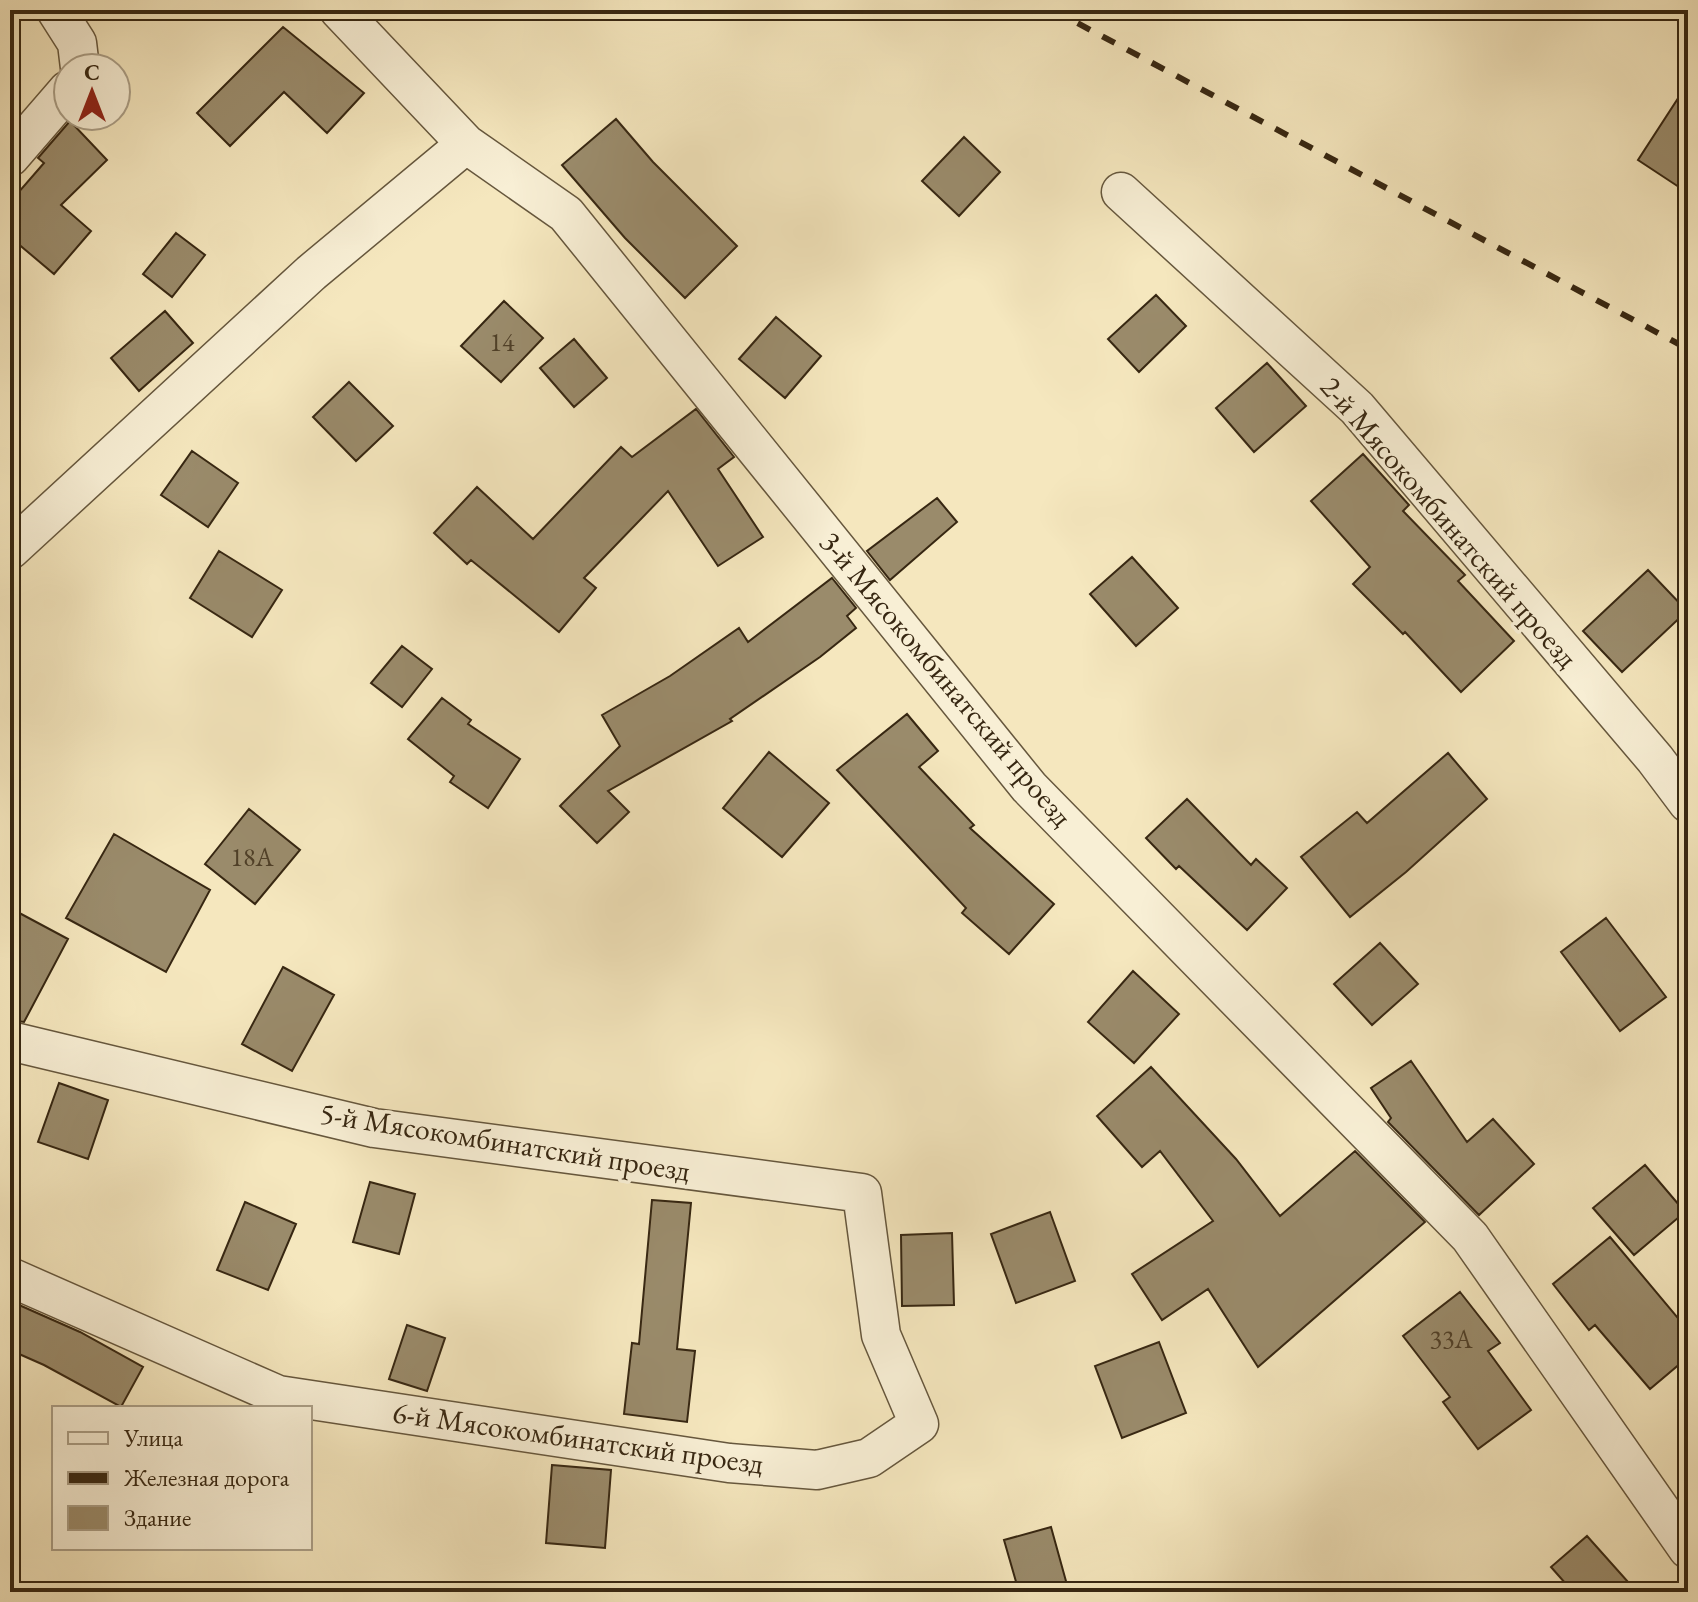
<svg xmlns="http://www.w3.org/2000/svg" width="1698" height="1602" viewBox="0 0 1698 1602" font-family="'EB Garamond',serif">
	<style>
		.building { fill: #9a8b6b; stroke: #372712; stroke-width: 2 }
		.lines { fill: none; stroke-linecap: round; stroke-linejoin: round }
		.street-casing { stroke: #66573d; stroke-width: 41 }
		.street { stroke: #f8efd5; stroke-width: 38 }
		.rail { stroke: #372712; stroke-width: 6; stroke-dasharray: 14 14; stroke-linecap: butt }
		.labels { text-anchor: middle; stroke-width: 7; stroke-linejoin: round; paint-order: stroke }
		.number-label { font-size: 26px; fill: #504028 }
		.street-label { font-size: 30px; fill: #372712; stroke: #f8efd5 }
	</style>
	<rect width="100%" height="100%" fill="#f5e7be"/>
	<filter id="stains"><feTurbulence type="fractalNoise" baseFrequency=".0025" numOctaves="4"/><feColorMatrix values="0 0 0 0 .2 0 0 0 0 .09 0 0 0 0 .02 0 0 0 .5 -.17"/></filter>
	<radialGradient id="worn" r=".72"><stop offset=".6" stop-color="#630" stop-opacity="0"/><stop offset="1" stop-color="#630" stop-opacity=".3"/></radialGradient>
	<!-- building -->
	<path class="building" d="M 283,27 L 364,93 L 327,133 L 284,92 L 230,146 L 197,113 Z
		M 1688,83 L 1688,193 L 1638,160 Z
		M 616,119 L 653,162 L 737,246 L 685,298 L 625,238 L 562,165 Z
		M 70,121 L 107,160 L 61,205 L 91,231 L 54,274 L 10,237 L 10,202 L 44,163 L 38,158 Z
		M 964,137 L 1000,172 L 959,216 L 922,181 Z
		M 176,233 L 205,255 L 172,297 L 143,274 Z
		M 1156,295 L 1186,326 L 1139,372 L 1108,339 Z
		M 504,301 L 543,338 L 501,382 L 461,346 Z
		M 165,311 L 193,343 L 139,391 L 111,358 Z
		M 776,317 L 821,356 L 785,398 L 739,359 Z
		M 574,339 L 607,378 L 574,407 L 540,368 Z
		M 1267,363 L 1306,406 L 1254,452 L 1216,408 Z
		M 349,382 L 393,426 L 356,461 L 313,417 Z
		M 696,409 L 734,457 L 718,469 L 763,537 L 718,566 L 668,491 L 584,578 L 596,588 L 559,632 L 471,560 L 467,564 L 434,533 L 477,487 L 533,539 L 621,447 L 632,457 Z
		M 192,451 L 238,483 L 208,527 L 161,495 Z
		M 1363,454 L 1409,505 L 1403,511 L 1465,575 L 1458,581 L 1514,641 L 1461,692 L 1405,632 L 1403,634 L 1353,584 L 1370,567 L 1311,501 Z
		M 937,498 L 957,522 L 890,580 L 867,551 Z
		M 219,551 L 282,590 L 252,637 L 190,598 Z
		M 1132,557 L 1178,608 L 1136,646 L 1090,594 Z
		M 1648,570 L 1687,611 L 1622,672 L 1583,631 Z
		M 832,578 L 856,608 L 847,616 L 856,628 L 820,657 L 730,719 L 732,721 L 608,791 L 629,812 L 597,843 L 560,806 L 620,746 L 602,715 L 670,676 L 739,628 L 748,642 Z
		M 402,646 L 432,669 L 402,707 L 371,683 Z
		M 442,698 L 471,720 L 468,724 L 520,759 L 488,808 L 450,782 L 454,776 L 408,739 Z
		M 907,714 L 938,751 L 919,767 L 974,825 L 970,828 L 1054,904 L 1009,954 L 962,913 L 966,908 L 837,770 Z
		M 769,752 L 829,803 L 782,857 L 723,808 Z
		M 1448,753 L 1487,799 L 1406,872 L 1350,917 L 1301,857 L 1357,812 L 1367,823 Z
		M 1187,799 L 1251,865 L 1256,859 L 1287,888 L 1247,930 L 1179,866 L 1176,869 L 1146,838 Z
		M 249,809 L 300,850 L 255,904 L 205,864 Z
		M 114,834 L 210,890 L 166,972 L 66,918 Z
		M 10,908 L 68,939 L 24,1022 L 10,1020 Z
		M 1606,918 L 1666,997 L 1620,1031 L 1561,952 Z
		M 1380,943 L 1418,984 L 1372,1025 L 1334,984 Z
		M 283,967 L 334,995 L 292,1071 L 242,1044 Z
		M 1133,971 L 1179,1014 L 1134,1063 L 1088,1022 Z
		M 1411,1061 L 1467,1142 L 1493,1119 L 1534,1164 L 1479,1215 L 1388,1122 L 1391,1118 L 1371,1088 Z
		M 1151,1067 L 1236,1159 L 1280,1216 L 1355,1151 L 1425,1222 L 1258,1367 L 1208,1289 L 1162,1320 L 1132,1274 L 1213,1221 L 1160,1151 L 1142,1167 L 1097,1116 Z
		M 59,1083 L 108,1100 L 88,1159 L 38,1142 Z
		M 1645,1165 L 1685,1212 L 1634,1255 L 1593,1208 Z
		M 370,1182 L 415,1194 L 399,1254 L 353,1242 Z
		M 652,1200 L 691,1203 L 677,1349 L 695,1351 L 687,1422 L 624,1414 L 632,1343 L 639,1344 Z
		M 245,1202 L 296,1224 L 268,1290 L 217,1270 Z
		M 1050,1212 L 1075,1281 L 1016,1303 L 991,1234 Z
		M 952,1233 L 954,1305 L 902,1306 L 901,1235 Z
		M 1610,1237 L 1688,1330 L 1688,1357 L 1650,1389 L 1595,1325 L 1589,1330 L 1553,1284 Z
		M 1460,1292 L 1500,1343 L 1488,1351 L 1531,1410 L 1478,1449 L 1443,1402 L 1450,1397 L 1403,1336 Z
		M 10,1301 L 80,1332 L 143,1367 L 121,1407 L 44,1365 L 10,1350 Z
		M 407,1325 L 445,1338 L 427,1391 L 389,1379 Z
		M 1159,1342 L 1186,1413 L 1122,1438 L 1095,1366 Z
		M 552,1465 L 611,1470 L 605,1548 L 546,1543 Z
		M 1051,1527 L 1069,1592 L 1019,1592 L 1004,1540 Z
		M 1587,1536 L 1637,1592 L 1573,1592 L 1551,1567 Z"/>
	<g class="lines">
		<defs>
			<path id="street" d="M 56,10 L 77,43 L 80,68
				M 339,10 L 466,144 L 566,214 L 1029,787 L 1470,1237 L 1688,1549
				M 10,157 L 68,90
				M 1121,192 L 1357,408 L 1655,759 L 1688,803
				M 10,550 L 311,273 L 466,144
				M 10,1041 L 374,1128 L 862,1193 L 881,1335 L 919,1424 L 869,1458 L 817,1470 L 729,1463 L 278,1395 L 10,1277"/>
		</defs>
		<!-- street casing -->
		<use href="#street" class="street-casing"/>
		<!-- street -->
		<use href="#street" class="street"/>
		<!-- rail -->
		<path class="rail" d="M 1053,10 L 1688,349"/>
	</g>
	<g class="labels">
		<!-- number labels -->
		<g class="number-label">
			<text x="502" y="351">14</text>
			<text x="252" y="866">18А</text>
			<text x="1451" y="1348">33А</text>
		</g>
		<!-- street labels -->
		<g class="street-label">
			<text transform="translate(1449 522) rotate(49)" y="10">2-й Мясокомбинатский проезд</text>
			<text transform="translate(946 679) rotate(50)" y="10">3-й Мясокомбинатский проезд</text>
			<text transform="translate(505 1142) rotate(9)" y="10">5-й Мясокомбинатский проезд</text>
			<text transform="translate(578 1438) rotate(8)" y="10">6-й Мясокомбинатский проезд</text>
		</g>
	</g>
	<!-- margin -->
	<rect width="1698" height="1602" fill="none" stroke="#f5e7be" stroke-width="40"/>
	<rect x="12" y="12" width="1674" height="1578" fill="none" stroke="#372712" stroke-width="4"/>
	<rect x="20" y="20" width="1658" height="1562" fill="none" stroke="#372712" stroke-width="2"/>
	<!-- legend -->
	<rect x="52" y="1406" width="260" height="144" fill="#f8efd5" stroke="#ab9f87" stroke-width="2"/>
	<rect x="68" y="1432" width="40" height="12" fill="#f8efd5" stroke="#ab9f87" stroke-width="2"/>
	<text x="124" y="1446" font-size="24" fill="#372712">Улица</text>
	<rect x="68" y="1472" width="40" height="12" fill="#372712" stroke="#ab9f87" stroke-width="2"/>
	<text x="124" y="1486" font-size="24" fill="#372712">Железная дорога</text>
	<rect x="68" y="1506" width="40" height="24" fill="#9a8b6b" stroke="#ab9f87" stroke-width="2"/>
	<text x="124" y="1526" font-size="24" fill="#372712">Здание</text>
	<!-- north arrow -->
	<g transform="translate(92 92)"><circle r="38" fill="#f8efd5" stroke="#ab9f87" stroke-width="2"/>
	<path d="M0-6L14 30L0 20L-14 30Z" fill="#8f2418"/>
	<text y="-12" font-size="22" font-weight="bold" text-anchor="middle" fill="#372712">С</text>
	</g>
	<rect width="100%" height="100%" filter="url(#stains)"/>
	<rect width="100%" height="100%" fill="url(#worn)"/>
</svg>
